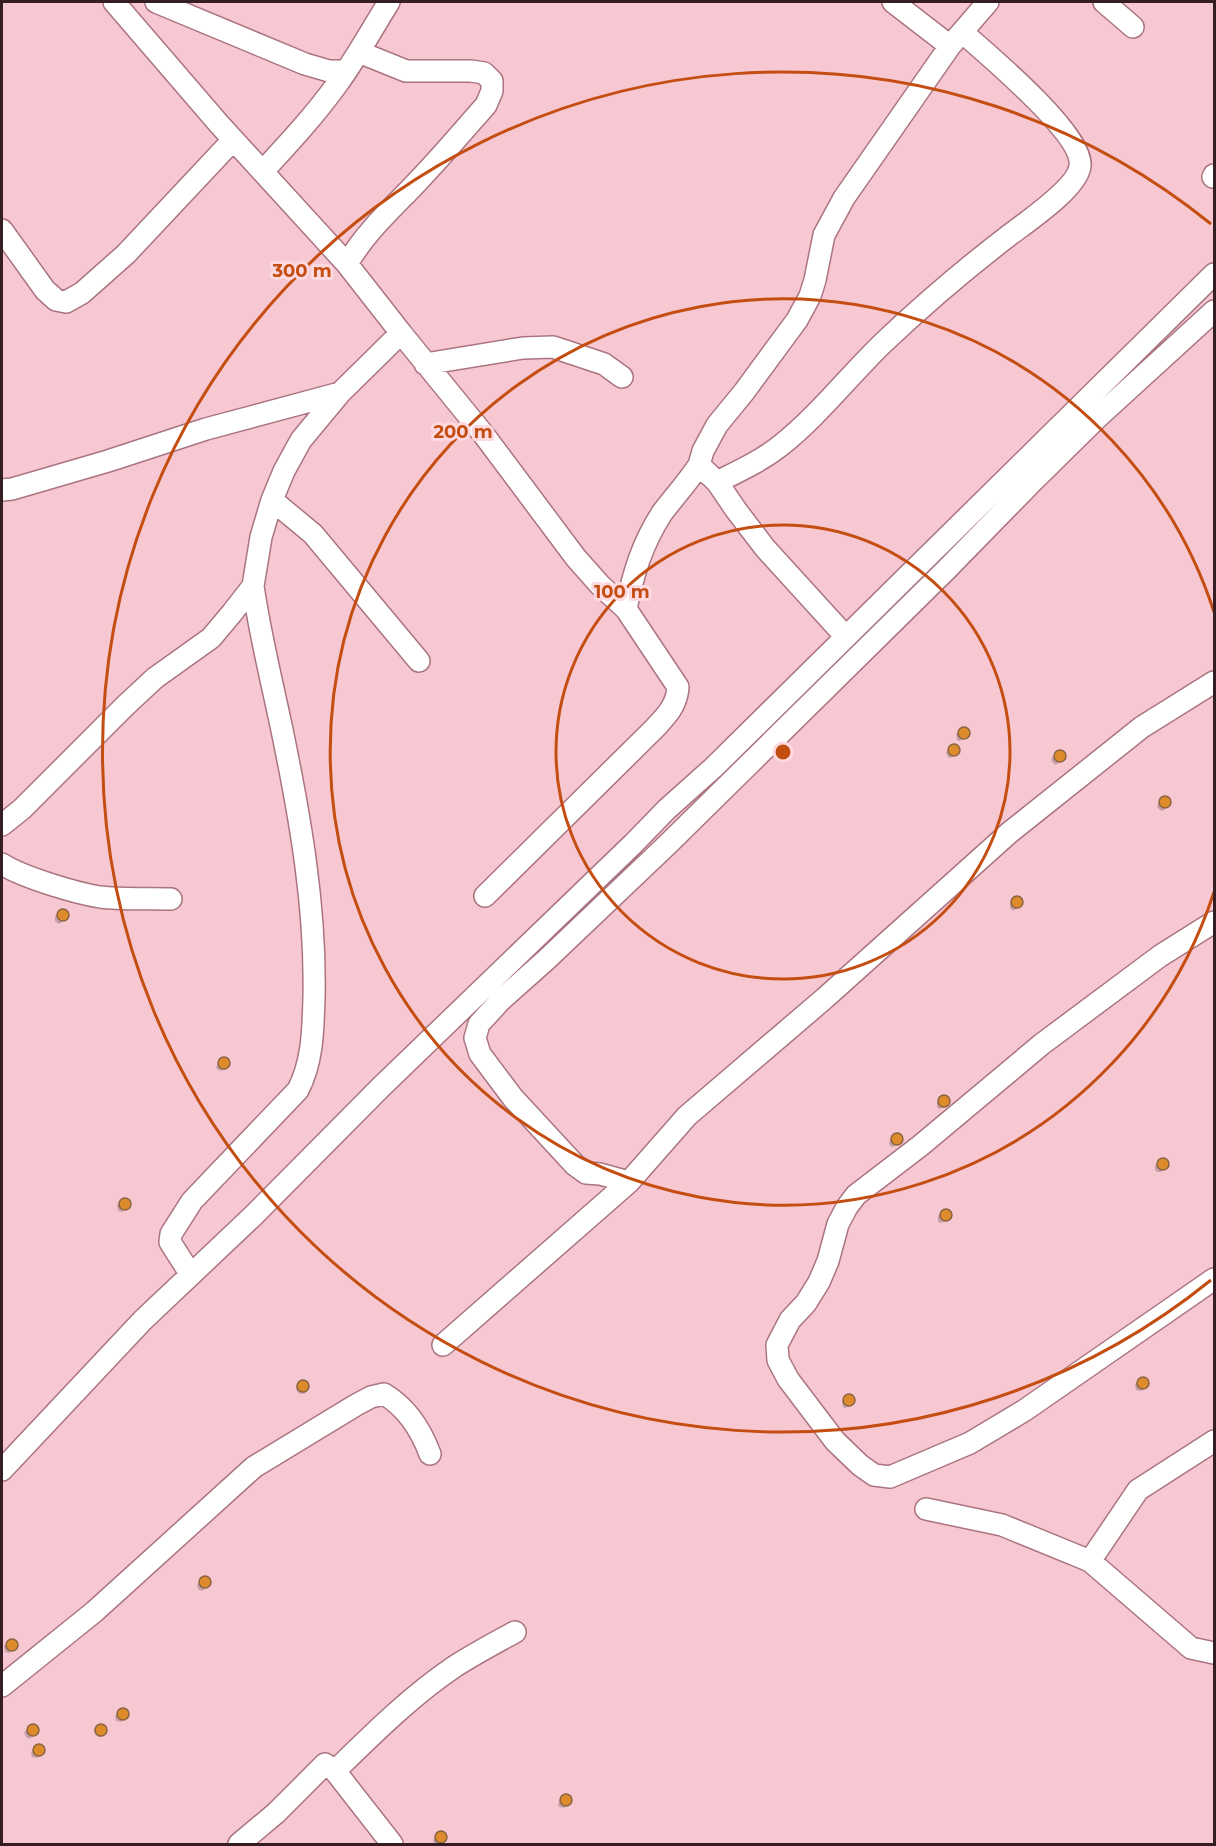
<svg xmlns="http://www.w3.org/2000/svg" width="1216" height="1846" viewBox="0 0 1216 1846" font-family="Montserrat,sans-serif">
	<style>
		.shadow { fill: #0003 }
		.building { fill: #dd8b2b; stroke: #8a6441; stroke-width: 1.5 }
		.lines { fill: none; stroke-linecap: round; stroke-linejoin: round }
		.minor-casing { stroke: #aa7480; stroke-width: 24 }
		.minor { stroke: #fff; stroke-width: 21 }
		.ring { fill: none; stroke: #c44d11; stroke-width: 3 }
		.centre { fill: #c44d11; stroke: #fed9e0; stroke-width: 3 }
		.ring-label { font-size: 18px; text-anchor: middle; font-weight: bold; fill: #c44d11; stroke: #fed9e0; stroke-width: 6; stroke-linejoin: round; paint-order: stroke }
	</style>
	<rect width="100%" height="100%" fill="#f8c8d2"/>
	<!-- shadow -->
	<path class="shadow" d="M 963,728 L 966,729 L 968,733 L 964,739 L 959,741 L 957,740 L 956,734 Z
		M 957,746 L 959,748 L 958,753 L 950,758 L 948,757 L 946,753 L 948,750 L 951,747 Z
		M 1061,752 L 1063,753 L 1063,760 L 1056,765 L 1053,763 L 1051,759 L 1053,756 L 1056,753 Z
		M 1165,797 L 1168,798 L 1170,802 L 1163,811 L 1160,810 L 1157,807 L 1158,804 Z
		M 1017,897 L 1020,898 L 1022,902 L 1021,905 L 1015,910 L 1012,910 L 1010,908 L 1010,903 Z
		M 62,910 L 65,911 L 67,915 L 60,924 L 57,923 L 55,921 L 55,916 Z
		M 224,1058 L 227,1059 L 229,1063 L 222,1071 L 218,1070 L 216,1068 L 218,1063 Z
		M 942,1097 L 947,1097 L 949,1101 L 945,1107 L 939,1109 L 937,1107 L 937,1102 Z
		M 898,1134 L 901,1136 L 901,1142 L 893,1147 L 890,1146 L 889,1143 L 891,1138 Z
		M 1163,1159 L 1166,1160 L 1168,1164 L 1167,1167 L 1161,1172 L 1157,1172 L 1155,1170 L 1155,1165 Z
		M 125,1199 L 127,1200 L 129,1204 L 122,1212 L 118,1211 L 117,1205 Z
		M 946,1210 L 948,1211 L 951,1215 L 950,1218 L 947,1221 L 940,1223 L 938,1221 L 938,1216 Z
		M 1139,1379 L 1146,1379 L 1148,1383 L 1147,1386 L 1141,1391 L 1136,1390 L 1135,1385 Z
		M296 1388a6 6 0 1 1 12 0a6 6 0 1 1-12 0Z
		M 849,1395 L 852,1396 L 854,1400 L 850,1406 L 845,1408 L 843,1407 L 842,1401 Z
		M 204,1578 L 209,1581 L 208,1586 L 202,1591 L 198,1589 L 197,1585 Z
		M 11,1640 L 16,1644 L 15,1648 L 9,1653 L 5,1652 L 4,1646 Z
		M 123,1709 L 126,1710 L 128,1714 L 121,1722 L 116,1721 L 115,1716 Z
		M94 1731a6 6 0 1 1 12 0a6 6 0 1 1-12 0Z
		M 32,1726 L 36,1728 L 37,1730 L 30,1739 L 26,1737 L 24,1733 L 26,1730 Z
		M 39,1745 L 44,1748 L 43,1753 L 37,1758 L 32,1757 L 31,1752 Z
		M 562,1796 L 569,1796 L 571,1798 L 570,1803 L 564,1808 L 559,1807 L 558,1804 Z
		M 441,1832 L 446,1836 L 445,1840 L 440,1844 L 434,1844 L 433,1840 Z"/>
	<!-- building -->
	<path class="building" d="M958 733a6 6 0 1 1 12 0a6 6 0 1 1-12 0Z
		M948 750a6 6 0 1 1 12 0a6 6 0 1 1-12 0Z
		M1054 756a6 6 0 1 1 12 0a6 6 0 1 1-12 0Z
		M1159 802a6 6 0 1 1 12 0a6 6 0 1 1-12 0Z
		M1011 902a6 6 0 1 1 12 0a6 6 0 1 1-12 0Z
		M57 915a6 6 0 1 1 12 0a6 6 0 1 1-12 0Z
		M218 1063a6 6 0 1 1 12 0a6 6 0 1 1-12 0Z
		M938 1101a6 6 0 1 1 12 0a6 6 0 1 1-12 0Z
		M891 1139a6 6 0 1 1 12 0a6 6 0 1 1-12 0Z
		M1157 1164a6 6 0 1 1 12 0a6 6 0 1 1-12 0Z
		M119 1204a6 6 0 1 1 12 0a6 6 0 1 1-12 0Z
		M940 1215a6 6 0 1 1 12 0a6 6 0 1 1-12 0Z
		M1137 1383a6 6 0 1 1 12 0a6 6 0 1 1-12 0Z
		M297 1386a6 6 0 1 1 12 0a6 6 0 1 1-12 0Z
		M843 1400a6 6 0 1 1 12 0a6 6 0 1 1-12 0Z
		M199 1582a6 6 0 1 1 12 0a6 6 0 1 1-12 0Z
		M6 1645a6 6 0 1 1 12 0a6 6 0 1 1-12 0Z
		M117 1714a6 6 0 1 1 12 0a6 6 0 1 1-12 0Z
		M27 1730a6 6 0 1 1 12 0a6 6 0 1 1-12 0Z
		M95 1730a6 6 0 1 1 12 0a6 6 0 1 1-12 0Z
		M33 1750a6 6 0 1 1 12 0a6 6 0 1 1-12 0Z
		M560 1800a6 6 0 1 1 12 0a6 6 0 1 1-12 0Z
		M435 1837a6 6 0 1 1 12 0a6 6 0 1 1-12 0Z"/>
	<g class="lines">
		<defs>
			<path id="minor" d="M 114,2 L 219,124 L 347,264 L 401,333
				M 156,2 L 305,64 L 329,71 L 346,71
				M 893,2 L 950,46
				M 1104,2 L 1133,27
				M 263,171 C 289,143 315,115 338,83 C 357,57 372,29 389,2
				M 1213,177 L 1214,175
				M 2,230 L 45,290 L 56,300 L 66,302 L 82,293 L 126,254 L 233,140
				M 347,264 C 366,231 393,208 419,180 C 442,156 464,130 486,105 L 492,91 L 492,81 L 484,73 L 471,71 L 406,71 L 359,52
				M 1214,311 L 1097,418 L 1032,482 L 946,570 L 667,845 L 546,960 L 501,1000 L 479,1024 L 475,1038 L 480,1054 L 513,1098 L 575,1165 L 586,1173 L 600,1174 L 629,1182 L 687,1116 L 825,998 L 1009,833 L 1142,727 L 1214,682
				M 425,364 L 523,348 L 553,347 L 604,364 L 622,377
				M 717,482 C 739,471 761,461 780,446 C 818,416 848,377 883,343 C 922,306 964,270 1007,237 C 1025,223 1078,188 1080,166 C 1084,135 986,53 962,32
				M 2,490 L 12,489 L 108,461 L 206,429 L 340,393
				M 272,500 L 313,534 L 419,661
				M 626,609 C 633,574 642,544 662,513 C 674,497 688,482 699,465
				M 846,637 L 765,548 L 736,510 L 717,482 L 699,465 L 703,451 L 717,425 L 744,392 L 797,320 L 810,296 L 815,280 L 824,235 L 844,198 L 950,46 L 988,2
				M 2,825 L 22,809 L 126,705 L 155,678 L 211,638 L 232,613 L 253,586 L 261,537 L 272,500 L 284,471 L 301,440 L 340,393 L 401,333 L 484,435 L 576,558 L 600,585 L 626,609 L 678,687 C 677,705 667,715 655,728 L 485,896
				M 2,864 C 22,877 75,893 100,897 C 123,900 148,898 171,899
				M 1214,922 L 1160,956 L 1042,1044 L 920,1146 L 856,1195 L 847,1207 L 838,1224 L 828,1261 L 819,1282 L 806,1303 L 790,1320 L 777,1345 L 778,1360 L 788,1379 L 835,1441 L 860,1465 L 874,1475 L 890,1477 L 970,1443 L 1025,1410 L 1214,1279
				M 191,1275 L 170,1242 L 171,1234 L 192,1201 L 298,1090 C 313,1061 313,1029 314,997 C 316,907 300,817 282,730 C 272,682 260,635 253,586
				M 443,1345 L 629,1182
				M 2,1470 L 143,1320 L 253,1216 L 381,1087 L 633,844 L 667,809 L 713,768 L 1214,274
				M 926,1509 L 1002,1525 L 1090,1561 L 1191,1648 L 1214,1653
				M 1090,1561 L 1138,1490 L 1214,1441
				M 2,1686 L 94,1612 L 254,1467 L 356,1405 L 371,1397 L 384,1394 C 406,1407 421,1430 430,1454
				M 335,1771 C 373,1734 411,1696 454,1667 C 474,1654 495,1643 515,1632
				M 239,1844 L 276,1813 L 325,1764 L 335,1771 L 392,1844"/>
		</defs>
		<!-- minor casing -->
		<use href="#minor" class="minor-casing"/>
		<!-- minor -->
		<use href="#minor" class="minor"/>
	</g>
	<!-- distance rings -->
	<g class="ring">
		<circle cx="783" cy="752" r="227"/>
		<path d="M1214 892A453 453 0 1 1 1214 612"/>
		<path d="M1211 1280A680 680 0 1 1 1211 224"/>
	</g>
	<circle cx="783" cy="752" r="9" class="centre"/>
	<g class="ring-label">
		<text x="302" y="277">300 m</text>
		<text x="463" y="438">200 m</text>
		<text x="622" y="598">100 m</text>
	</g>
	<!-- border -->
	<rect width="1216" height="1846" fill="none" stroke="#341e24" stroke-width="6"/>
</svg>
